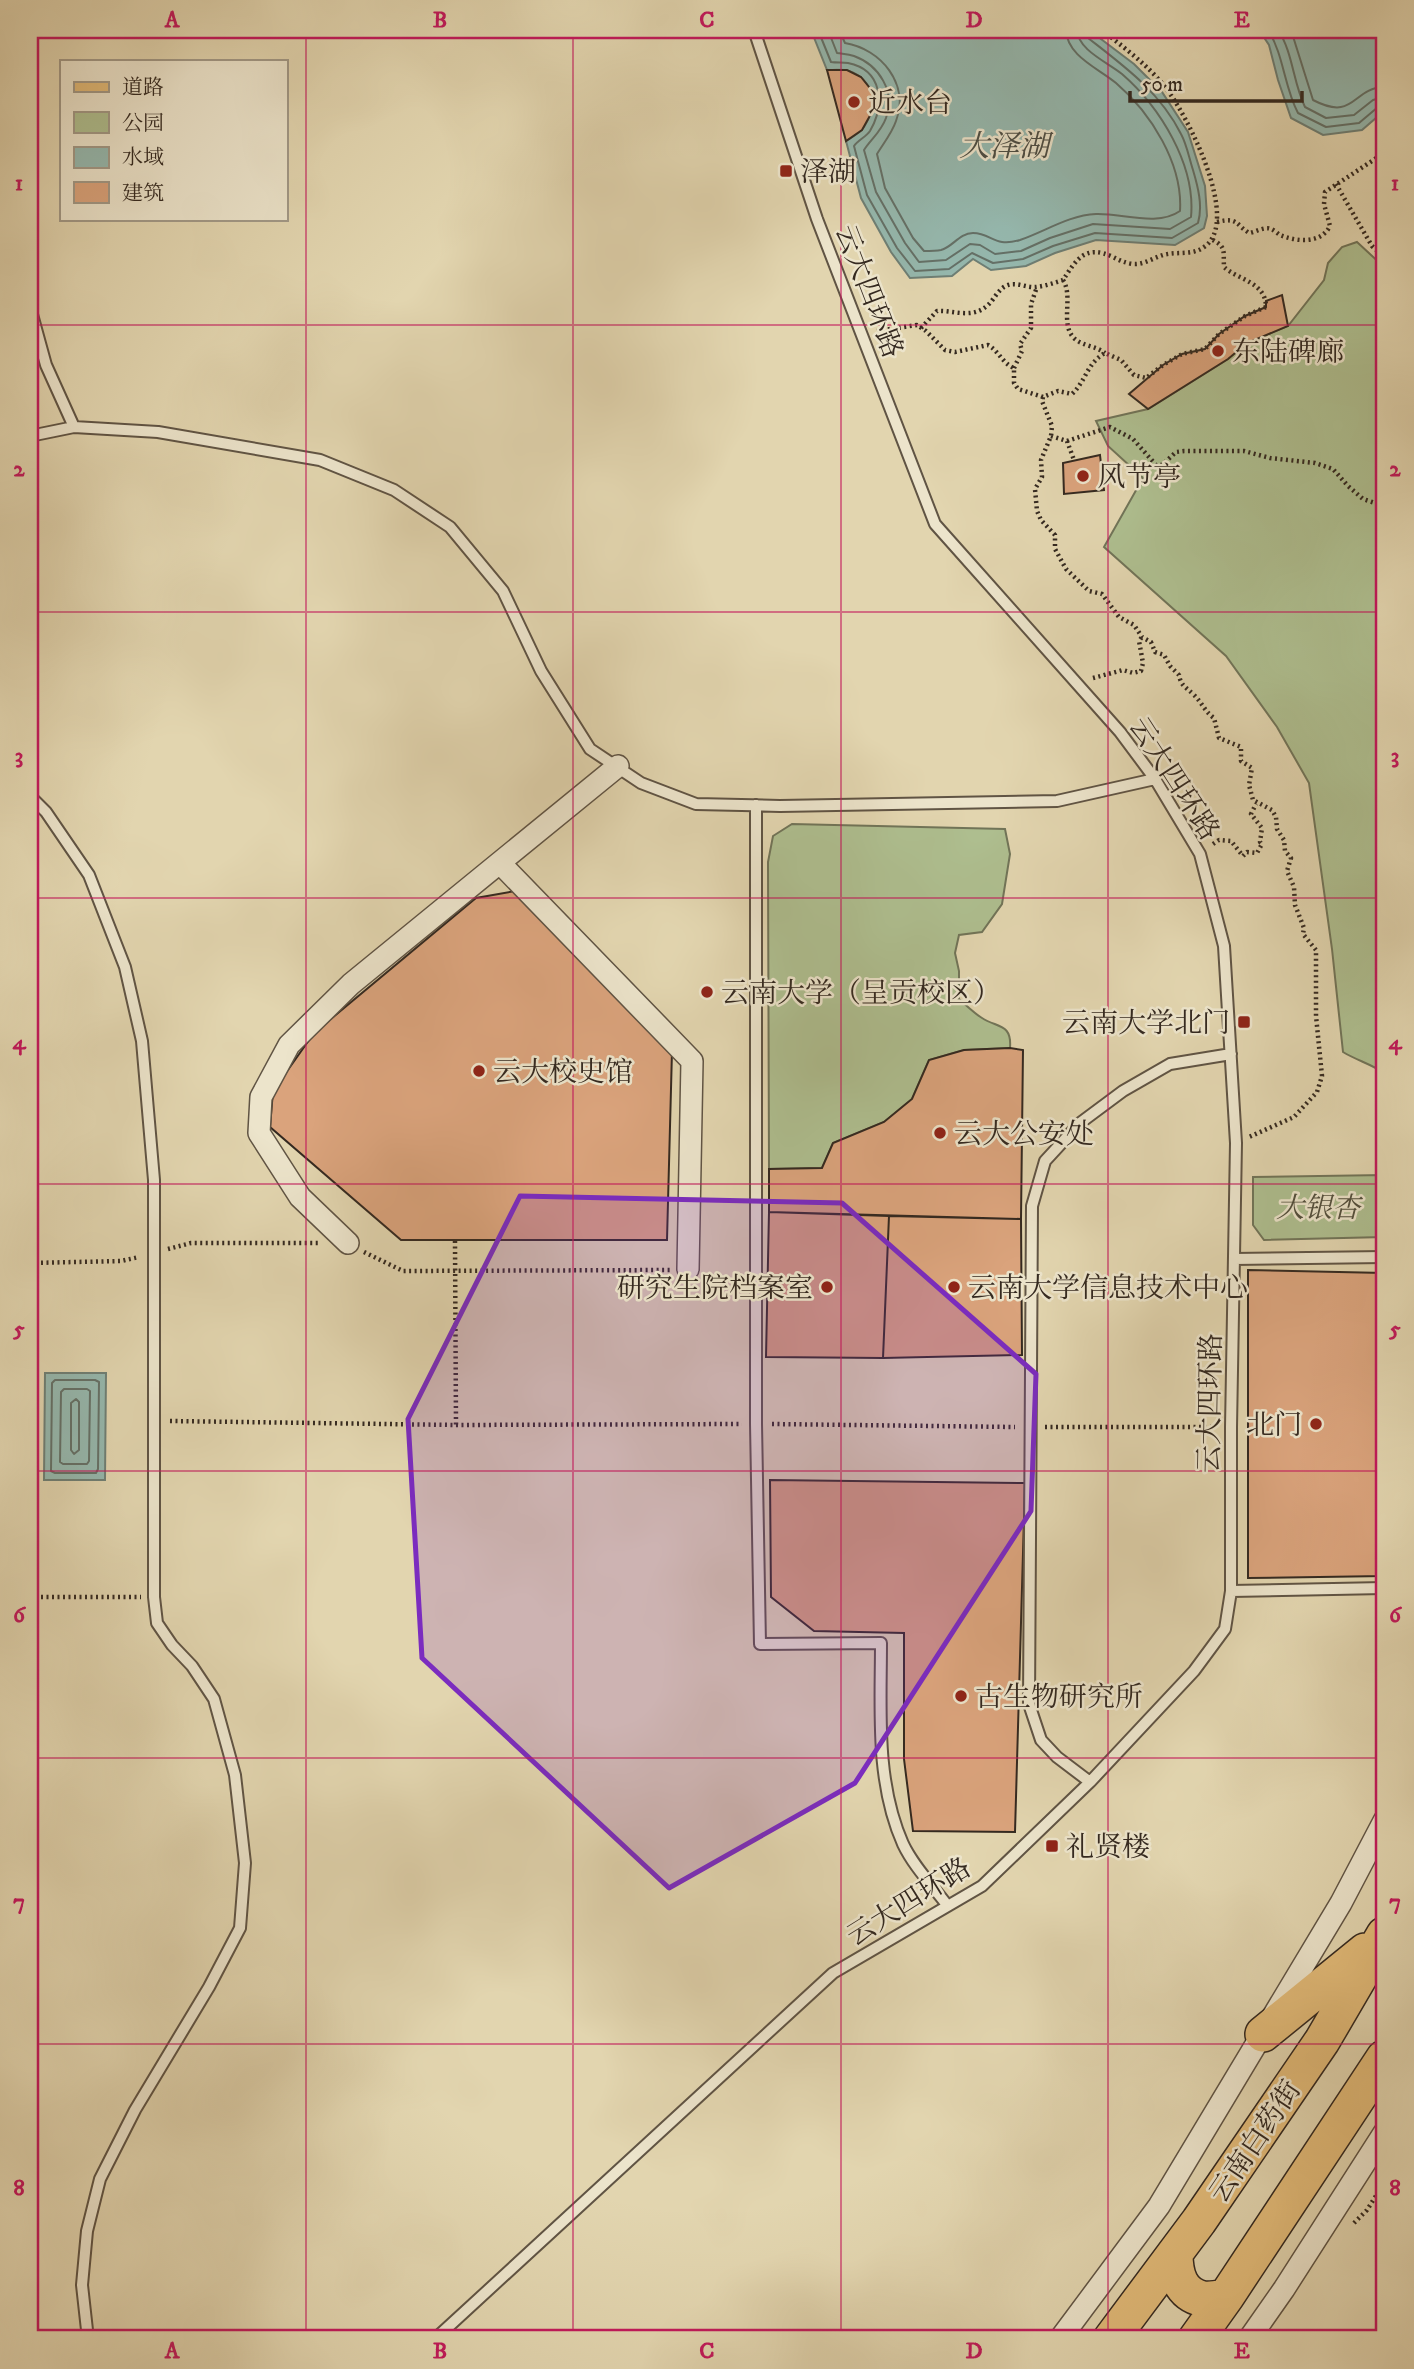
<svg xmlns="http://www.w3.org/2000/svg" width="1414" height="2369" viewBox="0 0 1414 2369" font-family="'IM FELL DW Pica','Noto Serif SC',serif">
	<style>
		.green { fill: #aebe8f; stroke: #717458; stroke-width: 2 }
		.water { fill: #95b8ae; stroke: #6e7f75; stroke-width: 2 }
		.lines { fill: none; stroke-linecap: round; stroke-linejoin: round }
		.shore { stroke: #647067; stroke-width: 2 }
		.building { fill: #daa37c; stroke: #342920; stroke-width: 2 }
		.lane-casing { stroke: #605444; stroke-width: 14 }
		.street-casing { stroke: #605444; stroke-width: 24 }
		.primary-casing { stroke: #342920; stroke-width: 38 }
		.path { stroke: #342920; stroke-width: 4.5; stroke-dasharray: 2 3.5; stroke-linecap: butt }
		.lane { stroke: #ece4cb; stroke-width: 10 }
		.street { stroke: #ece4cb; stroke-width: 21 }
		.primary { stroke: #e1ba78; stroke-width: 35 }
		.marked { fill: #7b2cbf; fill-opacity: 0.2; stroke: #7b2cbf; stroke-width: 5; stroke-linejoin: round }
		.grid { fill: none; stroke: #c2185b; stroke-width: 2; stroke-opacity: 0.55 }
		.poi-dot { fill: #8f2418; stroke: #ece4cb; stroke-width: 2.5 }
		.labels { text-anchor: middle; stroke-width: 5; stroke-linejoin: round; paint-order: stroke }
		.poi-label { font-size: 28px; fill: #342920; stroke: #ece4cb; text-anchor: start }
		.street-label { font-size: 28px; fill: #342920; stroke: #ece4cb }
		.park-label { font-size: 28px; font-style: italic; fill: #524e3c; stroke: #ece4cb }
		.water-label { font-size: 30px; font-style: italic; fill: #4c4d44; stroke: #ece4cb }
		.neatline { fill: none; stroke: #c2185b; stroke-width: 2.5 }
		.grid-label { font-size: 23px; text-anchor: middle; font-weight: bold; fill: #c2185b }
	</style>
	<rect width="100%" height="100%" fill="#e2d5af"/>
	<filter id="stains"><feTurbulence type="fractalNoise" baseFrequency=".00286" numOctaves="4"/><feColorMatrix values="0 0 0 0 .2 0 0 0 0 .09 0 0 0 0 .02 0 0 0 .5 -.17"/></filter>
	<radialGradient id="worn" r=".72"><stop offset=".6" stop-color="#630" stop-opacity="0"/><stop offset="1" stop-color="#630" stop-opacity=".3"/></radialGradient>
	<!-- green -->
	<path class="green" d="M 1357,242 L 1384,267 L 1384,1073 C 1371,1064 1356,1060 1343,1052 L 1332,949 L 1309,783 L 1277,727 L 1226,656 L 1104,547 L 1143,478 L 1108,446 L 1096,421 L 1148,409 L 1228,359 L 1247,343 L 1288,326 L 1324,280 L 1328,263 L 1342,247 Z
		M 792,824 L 1005,829 L 1010,854 L 1002,904 L 982,932 L 959,935 L 955,953 L 959,971 L 959,999 C 966,1005 974,1013 982,1018 C 997,1028 1012,1023 1010,1048 L 964,1050 L 929,1060 L 912,1099 L 884,1122 L 833,1143 L 822,1168 L 769,1169 L 768,862 L 773,836 Z
		M 1384,1175 L 1384,1237 L 1264,1240 L 1253,1225 L 1253,1177 Z"/>
	<!-- water -->
	<path class="water" d="M 811,30 L 1089,30 L 1134,64 L 1162,92 L 1188,132 L 1205,186 L 1207,216 L 1204,228 L 1175,245 L 1096,240 L 1055,253 L 1026,266 L 991,270 L 973,259 L 952,276 L 910,278 L 891,252 L 861,198 L 846,141 C 852,137 860,133 864,127 C 877,107 875,80 849,71 C 843,69 834,70 827,70 Z
		M 1259,30 L 1384,30 L 1384,111 L 1362,130 L 1323,135 L 1291,118 L 1278,80 L 1269,45 Z
		M 45,1373 L 106,1373 L 105,1480 L 44,1480 Z"/>
	<g class="lines">
		<!-- shore -->
		<path class="shore" d="M 818,30 L 831,62 C 837,63 843,62 848,63 C 883,70 885,105 870,131 C 866,137 858,140 854,146 L 867,195 L 897,248 L 915,271 L 949,269 L 972,253 L 993,263 L 1023,259 L 1053,246 L 1095,233 L 1172,238 L 1198,223 C 1203,206 1198,187 1193,170 C 1189,158 1187,145 1181,134 C 1160,92 1124,66 1088,38 L 1086,30
			M 828,30 L 837,53 C 843,54 848,54 854,56 C 879,65 896,92 886,118 C 881,132 871,139 864,150 L 876,192 L 905,243 L 919,262 L 946,260 L 970,244 L 980,245 L 995,254 L 1021,251 L 1050,238 L 1093,224 L 1170,229 L 1191,217 C 1196,165 1160,107 1122,74 C 1107,62 1078,50 1077,30
			M 839,30 L 845,43 C 881,49 910,84 896,121 C 892,133 883,144 877,154 L 885,188 L 913,238 L 924,251 C 929,251 936,251 941,250 C 953,247 959,233 973,233 C 992,233 994,248 1020,240 C 1044,232 1069,215 1096,214 C 1122,213 1157,227 1180,211 C 1183,164 1151,113 1116,83 C 1098,68 1067,56 1066,30
			M 1268,30 C 1284,55 1284,87 1298,113 L 1326,127 L 1359,123 L 1378,107 L 1384,106
			M 1278,30 C 1293,52 1293,83 1305,107 L 1326,118 L 1354,115 L 1373,100 L 1384,97
			M 1291,30 L 1313,100 C 1355,122 1352,88 1384,87
			M 55,1380 L 95,1380 L 99,1382 L 98,1469 L 96,1473 L 55,1473 L 51,1471 L 52,1383 Z
			M 64,1389 L 87,1389 L 90,1391 L 89,1461 L 87,1464 L 63,1464 L 60,1462 L 61,1392 Z
			M 76,1399 L 79,1402 L 79,1450 L 74,1454 L 71,1450 L 71,1403 Z"/>
	</g>
	<!-- building -->
	<path class="building" d="M 827,70 L 847,70 L 861,77 L 873,92 L 872,112 L 862,130 L 846,141 Z
		M 1282,295 L 1288,326 L 1247,343 L 1228,359 L 1148,409 L 1129,394 L 1163,365 L 1182,354 L 1205,349 L 1219,334 L 1245,316 L 1266,307 L 1266,301 Z
		M 1100,455 L 1104,490 L 1064,494 L 1063,463 Z
		M 515,891 L 672,1051 L 667,1240 L 401,1240 L 270,1127 L 273,1091 L 314,1033 L 476,898 Z
		M 1010,1048 L 1023,1050 L 1021,1219 L 769,1212 L 769,1169 L 822,1168 L 833,1143 L 884,1122 L 912,1099 L 929,1060 L 964,1050 Z
		M 769,1212 L 889,1216 L 883,1358 L 766,1357 Z
		M 889,1216 L 1021,1219 L 1022,1355 L 883,1358 Z
		M 1248,1270 L 1384,1273 L 1384,1576 L 1248,1578 Z
		M 770,1480 L 1025,1483 L 1015,1832 L 913,1831 L 904,1759 L 904,1633 L 814,1631 L 771,1597 Z"/>
	<g class="lines">
		<defs>
			<path id="lane" d="M 30,307 L 46,365 L 74,427
				M 30,436 L 74,427 L 158,432 L 320,460 L 394,490 L 450,527 L 503,591 L 541,671 L 590,749 L 641,783 L 696,804 L 780,806 L 1057,801 L 1155,779
				M 30,796 L 46,812 L 89,875 L 125,967 L 142,1041 L 154,1180 L 154,1597 L 157,1623 L 172,1645 L 192,1666 L 214,1699 L 235,1775 L 245,1863 L 240,1928 L 209,1987 L 135,2110 L 100,2179 L 87,2231 L 82,2285 L 88,2339
				M 756,805 L 756,1424 L 760,1644 L 881,1643 C 881,1709 875,1781 903,1844 C 914,1867 932,1885 947,1905
				M 1234,1259 L 1384,1257
				M 1231,1591 L 1384,1588
				M 1090,1782 L 1057,1757 L 1041,1740 L 1029,1704 L 1032,1206 L 1045,1161 L 1080,1123 L 1123,1091 L 1170,1064 L 1231,1054
				M 435,2339 L 833,1973 L 982,1886 L 1090,1782 L 1194,1671 L 1225,1629 L 1231,1591 L 1231,1427 L 1236,1143 L 1224,946 L 1200,854 L 1155,779 L 1120,732 L 935,524 L 817,219 L 754,30"/>
			<path id="street" d="M 500,863 L 692,1061 L 688,1269
				M 348,1243 L 300,1197 L 259,1133 L 261,1097 L 289,1045 L 351,984 L 618,766
				M 1060,2339 L 1159,2206 L 1341,1903 L 1384,1821
				M 1249,2339 L 1284,2289 L 1384,2133"/>
			<path id="primary" d="M 1263,2034 L 1365,1951
				M 1175,2254 C 1175,2274 1180,2294 1203,2299 C 1210,2300 1220,2298 1226,2297
				M 1111,2339 L 1199,2221 L 1322,2041 L 1384,1935
				M 1196,2339 L 1226,2297 L 1384,2058"/>
		</defs>
		<!-- lane casing -->
		<use href="#lane" class="lane-casing"/>
		<!-- street casing -->
		<use href="#street" class="street-casing"/>
		<!-- primary casing -->
		<use href="#primary" class="primary-casing"/>
		<!-- path -->
		<path class="path" d="M 1336,184 L 1372,246 L 1384,257
			M 1217,222 C 1238,217 1235,224 1249,233 C 1256,232 1265,226 1271,229 C 1274,230 1277,233 1280,235 C 1297,242 1321,244 1330,226 L 1324,204 L 1325,192 L 1375,159 L 1384,150
			M 1063,280 C 1074,297 1059,325 1075,339 C 1083,346 1096,346 1105,353
			M 921,328 L 937,311 C 954,310 973,320 989,304 C 995,298 999,288 1008,285 C 1017,282 1027,288 1036,287 C 1045,286 1054,283 1063,280 C 1077,259 1085,244 1113,257 C 1119,260 1125,263 1133,264 C 1143,265 1153,258 1163,255 C 1177,251 1192,256 1204,247 C 1242,222 1187,114 1165,87 C 1148,65 1123,47 1102,30
			M 877,331 L 917,325 L 926,331 L 945,350 L 955,352 L 988,345 C 999,351 1002,363 1014,368 L 1014,383 L 1018,389 L 1043,397 L 1058,391 L 1072,394 C 1086,381 1087,363 1105,353 L 1121,360 L 1134,375 L 1146,378 L 1163,365 L 1182,354 L 1205,349 L 1219,334 L 1245,316 L 1266,307 C 1266,282 1238,280 1224,267 C 1223,251 1227,247 1211,239
			M 1014,368 L 1022,351 L 1020,344 L 1031,328 L 1031,304 L 1037,287
			M 1043,397 L 1042,401 L 1052,426 L 1051,436 L 1041,460 L 1042,477 L 1035,489 L 1037,511 L 1041,520 L 1055,535 L 1055,549 L 1066,569 L 1089,591 L 1102,594 L 1119,617 L 1134,625 L 1142,637 L 1151,642 L 1155,652 L 1164,655 L 1170,666 L 1179,675 C 1181,686 1186,687 1193,694 C 1202,702 1204,711 1214,718 L 1219,738 L 1241,747 L 1241,761 L 1252,768 L 1249,785 L 1253,800 L 1272,810 L 1276,817 L 1277,829 L 1284,840 L 1285,851 L 1291,858 L 1287,871 L 1294,887 L 1295,905 L 1304,928 L 1303,934 L 1316,950 L 1316,1016 L 1322,1076 L 1317,1092 L 1294,1117 L 1249,1137
			M 1051,436 L 1067,441 L 1074,460
			M 1067,441 L 1110,427 L 1133,439 L 1156,465 L 1162,465 L 1176,452 L 1184,451 L 1244,451 L 1270,458 L 1315,463 L 1333,469 L 1348,486 L 1363,499 L 1384,506
			M 1093,678 L 1123,670 L 1133,673 L 1141,671 L 1143,663 L 1139,641 L 1142,637
			M 1213,844 L 1219,840 L 1231,841 L 1243,856 L 1247,852 L 1257,853 L 1262,844 L 1260,842 L 1262,828 L 1251,814 L 1256,804
			M 455,1241 L 456,1425
			M 168,1249 L 191,1243 L 319,1243
			M 364,1252 L 403,1271 L 670,1270
			M 30,1263 L 121,1261 L 139,1257
			M 170,1421 L 456,1425 L 742,1424
			M 772,1424 L 1015,1427
			M 1045,1427 L 1215,1427
			M 30,1597 L 141,1597
			M 1354,2223 L 1367,2210 L 1384,2183"/>
		<!-- lane -->
		<use href="#lane" class="lane"/>
		<!-- street -->
		<use href="#street" class="street"/>
		<!-- primary -->
		<use href="#primary" class="primary"/>
	</g>
	<!-- marked area -->
	<path class="marked" d="M 520,1196 L 842,1203 L 1036,1374 L 1031,1511 L 855,1783 L 669,1888 L 422,1658 L 408,1419 Z"/>
	<!-- grid -->
	<path class="grid" d="M 306,30 L 306,2339M 573,30 L 573,2339M 841,30 L 841,2339M 1108,30 L 1108,2339M 30,325 L 1384,325M 30,612 L 1384,612M 30,898 L 1384,898M 30,1184 L 1384,1184M 30,1471 L 1384,1471M 30,1758 L 1384,1758M 30,2044 L 1384,2044"/>
	<!-- markers -->
	<g class="poi-dot">
		<circle cx="854" cy="102" r="7"/>
		<rect x="779" y="164" width="14" height="14" rx="3.5"/>
		<circle cx="1218" cy="351" r="7"/>
		<circle cx="1083" cy="476" r="7"/>
		<circle cx="707" cy="992" r="7"/>
		<rect x="1237" y="1015" width="14" height="14" rx="3.5"/>
		<circle cx="479" cy="1071" r="7"/>
		<circle cx="940" cy="1133" r="7"/>
		<circle cx="827" cy="1287" r="7"/>
		<circle cx="954" cy="1287" r="7"/>
		<circle cx="1316" cy="1424" r="7"/>
		<circle cx="961" cy="1696" r="7"/>
		<rect x="1045" y="1839" width="14" height="14" rx="3.5"/>
	</g>
	<g class="labels">
		<!-- poi labels -->
		<g class="poi-label">
			<text x="868" y="112">近水台</text>
			<text x="800" y="181">泽湖</text>
			<text x="1232" y="361">东陆碑廊</text>
			<text x="1097" y="486">风节亭</text>
			<text x="721" y="1002">云南大学（呈贡校区）</text>
			<text x="1230" y="1032" text-anchor="end">云南大学北门</text>
			<text x="493" y="1081">云大校史馆</text>
			<text x="954" y="1143">云大公安处</text>
			<text x="813" y="1297" text-anchor="end">研究生院档案室</text>
			<text x="968" y="1297">云南大学信息技术中心</text>
			<text x="1302" y="1434" text-anchor="end">北门</text>
			<text x="975" y="1706">古生物研究所</text>
			<text x="1066" y="1856">礼贤楼</text>
		</g>
		<!-- street labels -->
		<g class="street-label">
			<text transform="translate(870 291) rotate(69)" y="10">云大四环路</text>
			<text transform="translate(1175 778) rotate(57)" y="10">云大四环路</text>
			<text transform="translate(1209 1403) rotate(-89)" y="10">云大四环路</text>
			<text transform="translate(908 1901) rotate(-32)" y="10">云大四环路</text>
			<text transform="translate(1254 2141) rotate(-56)" y="10">云南白药街</text>
		</g>
		<!-- park labels -->
		<g class="park-label">
			<text x="1318" y="1217">大银杏</text>
		</g>
		<!-- water labels -->
		<g class="water-label">
			<text x="1004" y="156">大泽湖</text>
		</g>
	</g>
	<!-- margin -->
	<rect width="1414" height="2369" fill="none" stroke="#e2d5af" stroke-width="77"/>
	<!-- legend -->
	<rect x="60" y="60" width="228" height="161" fill="#ece4cb" stroke="#a29987" stroke-width="2"/>
	<rect x="74" y="82" width="35" height="10" fill="#e1ba78" stroke="#a29987" stroke-width="2"/>
	<text x="122" y="94" font-size="21" fill="#342920">道路</text>
	<rect x="74" y="112" width="35" height="21" fill="#aebe8f" stroke="#a29987" stroke-width="2"/>
	<text x="122" y="130" font-size="21" fill="#342920">公园</text>
	<rect x="74" y="147" width="35" height="21" fill="#95b8ae" stroke="#a29987" stroke-width="2"/>
	<text x="122" y="164" font-size="21" fill="#342920">水域</text>
	<rect x="74" y="182" width="35" height="21" fill="#daa37c" stroke="#a29987" stroke-width="2"/>
	<text x="122" y="200" font-size="21" fill="#342920">建筑</text>
	<!-- scale -->
	<path d="M1130 91v10h172v-10" fill="none" stroke="#342920" stroke-width="3.5"/>
	<text x="1141" y="91" font-size="21" fill="#342920" stroke="#ece4cb" stroke-width="5" paint-order="stroke">50 m</text>
	<rect x="38" y="38" width="1338" height="2292" class="neatline"/>
	<g class="grid-label">
		<text x="172" y="27">A</text>
		<text x="440" y="27">B</text>
		<text x="707" y="27">C</text>
		<text x="974" y="27">D</text>
		<text x="1242" y="27">E</text>
		<text x="19" y="190">1</text>
		<text x="1395" y="190">1</text>
		<text x="19" y="476">2</text>
		<text x="1395" y="476">2</text>
		<text x="19" y="763">3</text>
		<text x="1395" y="763">3</text>
		<text x="19" y="1049">4</text>
		<text x="1395" y="1049">4</text>
		<text x="19" y="1336">5</text>
		<text x="1395" y="1336">5</text>
		<text x="19" y="1622">6</text>
		<text x="1395" y="1622">6</text>
		<text x="19" y="1909">7</text>
		<text x="1395" y="1909">7</text>
		<text x="19" y="2195">8</text>
		<text x="1395" y="2195">8</text>
		<text x="172" y="2358">A</text>
		<text x="440" y="2358">B</text>
		<text x="707" y="2358">C</text>
		<text x="974" y="2358">D</text>
		<text x="1242" y="2358">E</text>
	</g>
	<rect width="100%" height="100%" filter="url(#stains)"/>
	<rect width="100%" height="100%" fill="url(#worn)"/>
</svg>
